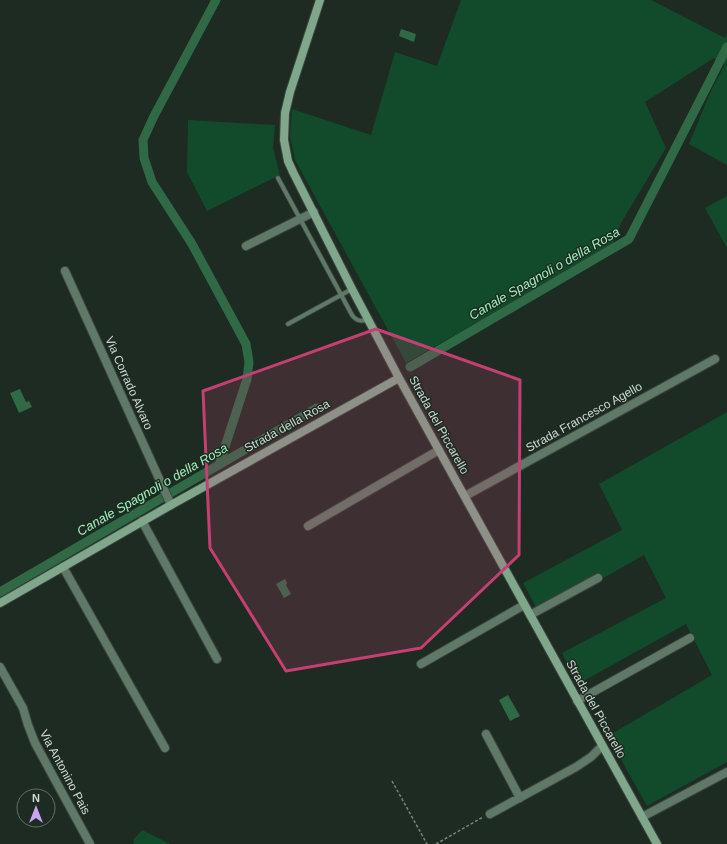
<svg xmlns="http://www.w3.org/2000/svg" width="727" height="844" viewBox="0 0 727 844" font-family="Arial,sans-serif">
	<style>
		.green { fill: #124b2c }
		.water { fill: #2f6946 }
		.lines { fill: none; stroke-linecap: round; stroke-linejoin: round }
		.canal { stroke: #2f6946; stroke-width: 9 }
		.lane-casing { stroke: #3a473e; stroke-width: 5.5 }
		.street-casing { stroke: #3a473e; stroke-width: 10 }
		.secondary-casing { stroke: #3a473e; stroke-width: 10 }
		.path { stroke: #78847c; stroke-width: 1.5; stroke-dasharray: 3 2; stroke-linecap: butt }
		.lane { stroke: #607868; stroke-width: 4 }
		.street { stroke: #607868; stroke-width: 8 }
		.secondary { stroke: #80a68c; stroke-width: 8 }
		.marked { fill: #c53f73; fill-opacity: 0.2; stroke: #c53f73; stroke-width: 3; stroke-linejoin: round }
		.labels { text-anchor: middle; stroke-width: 3; stroke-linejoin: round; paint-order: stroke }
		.street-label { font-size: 12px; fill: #d0d9d3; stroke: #1d2b22 }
		.water-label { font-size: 13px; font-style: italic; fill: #9cf1ba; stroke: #1d2b22 }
	</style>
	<rect width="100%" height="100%" fill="#1d2b22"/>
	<!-- green -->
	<path class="green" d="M 461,0 L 651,0 L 725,38 L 727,34 L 727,165 L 689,144 L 710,93 L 725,64 L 714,58 L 645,102 L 666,148 L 621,223 L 613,244 L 406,363 L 295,160 L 290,136 L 292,109 L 371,135 L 395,52 L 437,66 Z
		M 188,120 L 275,125 L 273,148 L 280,175 L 207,211 L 187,172 Z
		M 727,196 L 727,248 L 705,208 Z
		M 727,412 L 727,762 L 647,806 L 608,736 L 712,675 L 686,624 L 578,684 L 562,653 L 666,598 L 644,555 L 540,614 L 523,583 L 622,530 L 599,484 Z
		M 142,830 L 170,844 L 134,844 L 133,840 Z"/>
	<!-- water -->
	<path class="water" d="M 401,29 L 416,34 L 414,42 L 399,36 Z
		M 20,389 L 26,402 L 29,401 L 32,407 L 19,413 L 10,393 Z
		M 285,579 L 287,583 L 286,585 L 291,594 L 284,598 L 276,584 Z
		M 508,695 L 520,716 L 510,721 L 499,700 Z"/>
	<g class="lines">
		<!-- canal -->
		<path class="canal" d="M 216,0 L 154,116 L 143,140 L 144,158 L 152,182 L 192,244 L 246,344 L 249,362 L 247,379 L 219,465
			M 410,367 L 629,239 L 727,47
			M 0,592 L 317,408"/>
		<defs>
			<path id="lane" d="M 278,178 L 352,315 C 356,321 362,322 368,319
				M 288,324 L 352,289"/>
			<path id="street" d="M 246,246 L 314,212
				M 65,271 L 171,505
				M 465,496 L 715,359
				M 142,521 L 217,659
				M 308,526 L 439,450
				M 63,567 L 165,748
				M 530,615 L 598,578
				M 421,664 L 524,605
				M 0,667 L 23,708 L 28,725 L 35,743 L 90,844
				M 577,701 L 690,638
				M 486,734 L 520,798
				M 490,814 L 576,767 L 591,757 L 602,746
				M 642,817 L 727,772"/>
			<path id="secondary" d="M 320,0 L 290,92 L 285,113 L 284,140 L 288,161 L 293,172 L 352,289 L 399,378 L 657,844
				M 0,603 L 171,505 L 399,378"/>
		</defs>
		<!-- lane casing -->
		<use href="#lane" class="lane-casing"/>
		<!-- street casing -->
		<use href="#street" class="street-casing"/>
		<!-- secondary casing -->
		<use href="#secondary" class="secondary-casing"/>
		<!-- path -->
		<path class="path" d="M 392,781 L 427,844
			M 436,844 L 483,817"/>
		<!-- lane -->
		<use href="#lane" class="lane"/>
		<!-- street -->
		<use href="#street" class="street"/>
		<!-- secondary -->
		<use href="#secondary" class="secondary"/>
	</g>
	<!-- marked area -->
	<path class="marked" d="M 376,329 L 520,380 L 519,555 L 421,648 L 286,671 L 210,548 L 203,391 Z"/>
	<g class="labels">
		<!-- street labels -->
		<g class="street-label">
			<text transform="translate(129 383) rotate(66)" y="4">Via Corrado Alvaro</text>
			<text transform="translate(584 417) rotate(-29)" y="4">Strada Francesco Agello</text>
			<text transform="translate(439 425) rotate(61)" y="4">Strada del Piccarello</text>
			<text transform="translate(287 426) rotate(-29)" y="4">Strada della Rosa</text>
			<text transform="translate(596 709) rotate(61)" y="4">Strada del Piccarello</text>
			<text transform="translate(65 772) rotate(62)" y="4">Via Antonino Pais</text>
		</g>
		<!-- water labels -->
		<g class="water-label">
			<text transform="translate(544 273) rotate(-30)" y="5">Canale Spagnoli o della Rosa</text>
			<text transform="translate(152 489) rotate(-30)" y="5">Canale Spagnoli o della Rosa</text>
		</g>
	</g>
	<!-- north arrow -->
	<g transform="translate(36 808)"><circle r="19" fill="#1d2b22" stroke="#657169"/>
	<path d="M0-3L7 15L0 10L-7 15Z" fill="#c7a6ef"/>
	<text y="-6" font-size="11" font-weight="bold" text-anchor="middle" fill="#d0d9d3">N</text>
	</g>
</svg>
